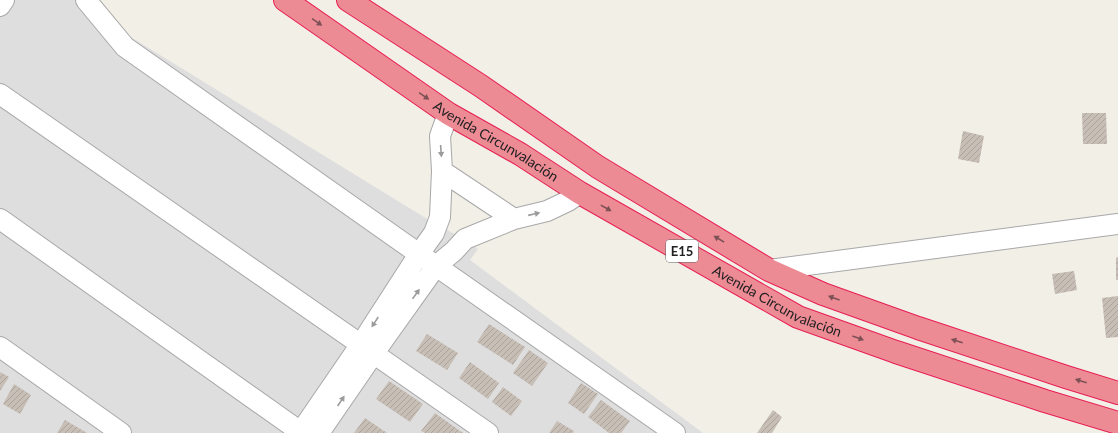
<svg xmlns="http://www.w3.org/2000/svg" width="1118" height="433" viewBox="0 0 1118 433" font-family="Lato,sans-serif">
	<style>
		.residential { fill: #dfdede }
		.building { fill: url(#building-hatch) }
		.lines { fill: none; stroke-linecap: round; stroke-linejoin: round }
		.minor-casing { stroke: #a8a8a8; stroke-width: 22 }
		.highway-casing { stroke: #e71d52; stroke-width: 24 }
		.minor { stroke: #fff; stroke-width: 20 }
		.highway { stroke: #ed8b95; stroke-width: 22 }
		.oneway { fill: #7d5155 }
		.oneway2 { fill: #9b9b9b }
		.labels { text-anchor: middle; stroke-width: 3.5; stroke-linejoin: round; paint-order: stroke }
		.shield { fill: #fff; stroke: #646464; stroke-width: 1 }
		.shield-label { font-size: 13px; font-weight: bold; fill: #212121 }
		.street-label { font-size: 14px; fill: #212121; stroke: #fff }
	</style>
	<defs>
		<pattern id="building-hatch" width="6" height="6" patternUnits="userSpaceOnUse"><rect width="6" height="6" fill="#c7beb6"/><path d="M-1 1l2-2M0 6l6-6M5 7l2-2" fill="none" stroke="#aba39c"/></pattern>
	</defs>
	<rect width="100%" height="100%" fill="#f2efe7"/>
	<!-- residential -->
	<path class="residential" d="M 0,0 L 96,0 L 129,36 L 437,225 L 465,239 L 478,249 L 470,260 L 703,433 L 0,433 Z"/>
	<!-- building -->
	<path class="building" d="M 1082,113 L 1106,113 L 1107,144 L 1083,144 Z
		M 963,131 L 984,136 L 979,163 L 958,159 Z
		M 1118,257 L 1118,280 L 1116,280 L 1116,258 Z
		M 1074,271 L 1077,290 L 1055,294 L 1052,274 Z
		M 1118,296 L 1118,337 L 1106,338 L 1102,298 Z
		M 489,324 L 525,347 L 513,365 L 477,342 Z
		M 427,334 L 458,353 L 447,370 L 416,351 Z
		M 529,350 L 548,363 L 532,386 L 513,373 Z
		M 470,362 L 499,383 L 488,399 L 459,378 Z
		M 0,372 L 9,377 L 0,391 Z
		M 389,381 L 423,404 L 410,422 L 376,399 Z
		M 581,383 L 598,394 L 584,414 L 568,403 Z
		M 14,384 L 31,395 L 20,414 L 3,404 Z
		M 503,387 L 522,401 L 511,416 L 492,402 Z
		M 601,400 L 630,421 L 621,433 L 609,433 L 588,417 Z
		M 773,410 L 782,417 L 772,433 L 757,433 Z
		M 435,413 L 463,433 L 425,433 L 421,431 Z
		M 365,418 L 387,433 L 354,433 Z
		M 65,420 L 87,433 L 57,433 Z
		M 557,421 L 574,431 L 573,433 L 549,433 Z"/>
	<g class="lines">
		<defs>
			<path id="minor" d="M 86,0 L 125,47 L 419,254 L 675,433
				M 0,6 L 4,0
				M 0,94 L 488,433
				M 442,171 L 514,219
				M 0,219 L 302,433
				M 769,270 L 1118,224
				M 0,347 L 121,433
				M 300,433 L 361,344 L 419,254 L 434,233 L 440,217 L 442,171 L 440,136 L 445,122 L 449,114
				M 319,433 L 374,353 L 436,266 L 454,251 L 465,239 L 514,219 L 547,211 L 568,201 L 580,193"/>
			<g id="highway">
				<path id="s1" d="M 285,0 L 449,114 L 520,154 L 580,193 L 798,317 L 896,352 L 1045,401 L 1118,423"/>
				<path d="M 348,0 L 481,86 L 598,167 L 769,270 L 823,294 L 918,328 L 1066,377 L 1118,393"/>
			</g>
		</defs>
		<!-- minor casing -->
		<use href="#minor" class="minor-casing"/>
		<!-- highway casing -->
		<use href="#highway" class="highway-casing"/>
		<!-- minor -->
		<use href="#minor" class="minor"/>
		<!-- highway -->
		<use href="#highway" class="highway"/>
	</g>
	<!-- one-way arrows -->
	<defs><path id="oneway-solid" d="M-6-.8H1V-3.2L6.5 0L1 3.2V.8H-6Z"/></defs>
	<g class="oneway">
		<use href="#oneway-solid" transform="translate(317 22) rotate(35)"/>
		<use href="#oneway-solid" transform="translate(424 96) rotate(35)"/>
		<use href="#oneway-solid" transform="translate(606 208) rotate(29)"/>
		<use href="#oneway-solid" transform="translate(719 239) rotate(-149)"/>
		<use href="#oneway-solid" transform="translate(834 298) rotate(-160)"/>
		<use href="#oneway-solid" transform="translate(858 338) rotate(20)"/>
		<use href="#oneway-solid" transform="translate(957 341) rotate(-162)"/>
		<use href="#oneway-solid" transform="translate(1081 381) rotate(-163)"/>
	</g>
	<g class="oneway2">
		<use href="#oneway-solid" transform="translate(441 151) rotate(86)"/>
		<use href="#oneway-solid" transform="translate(534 214) rotate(-13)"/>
		<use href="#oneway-solid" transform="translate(416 294) rotate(-54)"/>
		<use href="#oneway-solid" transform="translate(375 322) rotate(123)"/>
		<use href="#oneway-solid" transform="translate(341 401) rotate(-56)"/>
	</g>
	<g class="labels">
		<!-- shield labels -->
		<rect class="shield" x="666" y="240" width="32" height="22" rx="3"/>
		<g class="shield-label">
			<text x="682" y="256">E15</text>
		</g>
		<!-- street labels -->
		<g class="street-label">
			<text dy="5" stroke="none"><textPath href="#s1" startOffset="254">Avenida Circunvalación</textPath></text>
			<text dy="5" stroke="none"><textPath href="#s1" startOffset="578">Avenida Circunvalación</textPath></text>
		</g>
	</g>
</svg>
